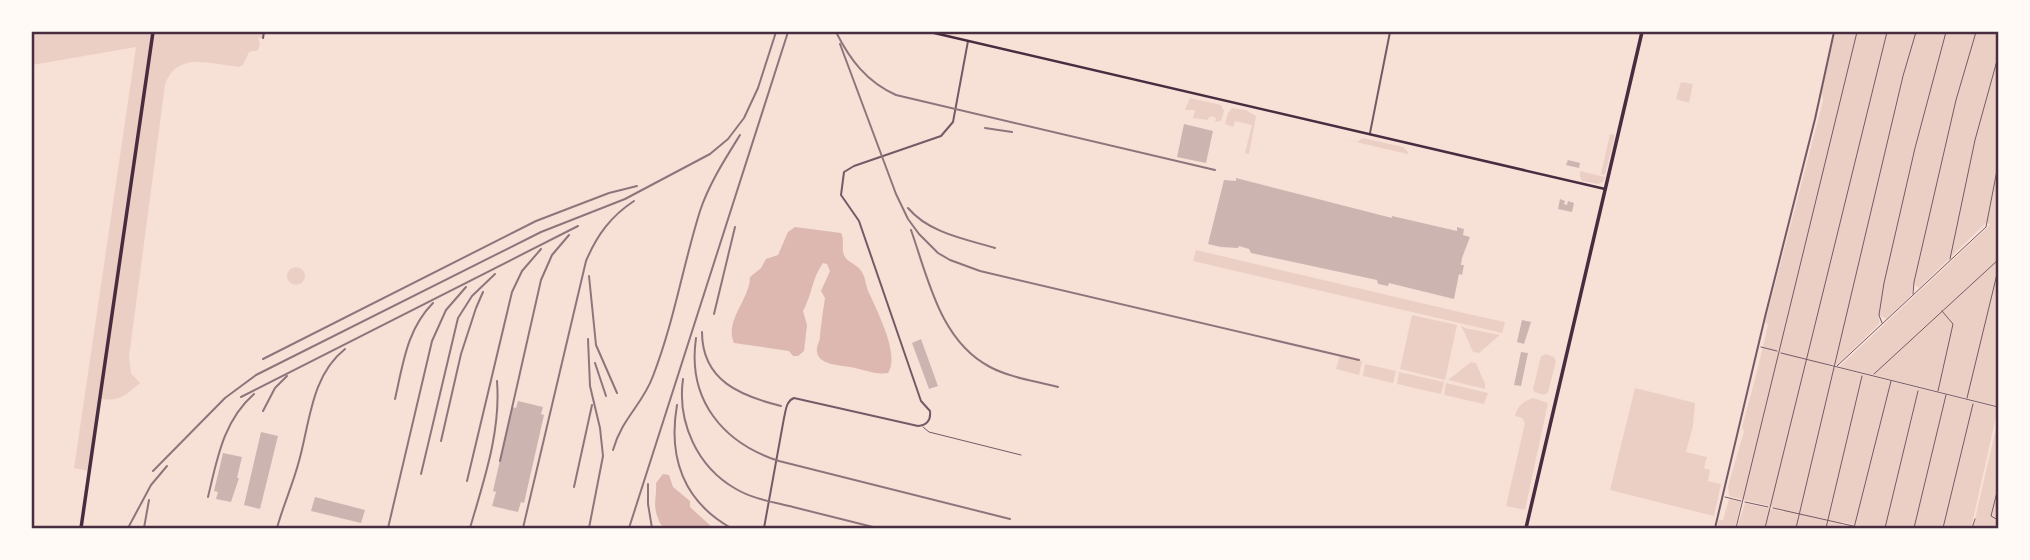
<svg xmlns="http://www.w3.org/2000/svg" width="2030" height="560" viewBox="0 0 2030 560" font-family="Barlow,sans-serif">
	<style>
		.green { fill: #ebcfc5 }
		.water { fill: #dcb8b0 }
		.building { fill: #ccb4b1 }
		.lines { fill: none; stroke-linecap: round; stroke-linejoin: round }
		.service { stroke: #755966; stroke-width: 1 }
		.minor { stroke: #755966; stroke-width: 2 }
		.secondary { stroke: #4a2c40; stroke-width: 2.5 }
		.primary { stroke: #4a2c40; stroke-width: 3.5 }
		.rail { stroke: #8f747c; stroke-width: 2 }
		.neatline { fill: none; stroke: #4a2c40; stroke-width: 2.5 }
	</style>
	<rect width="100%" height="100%" fill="#f7e1d7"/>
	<!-- green -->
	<path class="green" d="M 32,32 L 207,32 L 231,34 L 232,32 L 264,32 L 263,38 L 258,38 L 260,45 L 258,50 L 249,52 L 243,65 L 239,67 C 210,64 176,51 165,85 L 129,357 L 131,373 L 140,383 C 127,394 120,402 102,399 L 100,397 L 89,471 L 74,468 L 136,47 L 32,65 Z
		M 1835,32 L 1998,32 L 1998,406 L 1839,367 L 1990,225 L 1987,222 L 1919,288 L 1914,284 L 1911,296 L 1886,319 L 1880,315 L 1879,324 L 1837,365 L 1821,364 L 1998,408 L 1971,528 L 1869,528 L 1842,522 L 1841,525 L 1856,528 L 1737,528 L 1745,503 L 1784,512 L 1784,510 L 1729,496 L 1728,486 L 1744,431 L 1742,427 C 1751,393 1761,359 1768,324 L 1765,323 L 1823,101 L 1822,92 Z
		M 1681,82 L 1693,84 L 1689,103 L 1676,99 Z
		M 1190,98 L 1221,105 L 1224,111 L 1221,121 L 1215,122 L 1216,118 L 1211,116 L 1207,120 L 1193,118 L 1195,110 L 1185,110 Z
		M 1232,108 L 1246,110 L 1256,116 L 1249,154 L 1245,153 L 1252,125 L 1235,121 L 1233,127 L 1225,124 L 1228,113 Z
		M 1610,134 L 1615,135 L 1605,175 L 1601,174 Z
		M 1334,137 L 1357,142 L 1363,138 L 1403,147 L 1408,152 L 1408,154 Z
		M 1580,171 L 1605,177 L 1603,182 L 1598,184 L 1582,181 L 1580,177 Z
		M 1196,250 L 1468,314 L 1505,322 L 1502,333 L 1193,261 Z
		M287 276a9 9 0 1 1 18 0a9 9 0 1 1-18 0Z
		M 1412,315 L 1457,325 L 1445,380 L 1400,369 Z
		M 1461,325 L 1465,328 L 1500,335 L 1479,353 L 1473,352 Z
		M 1546,354 L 1554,357 L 1556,361 L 1548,392 L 1544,395 L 1534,392 L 1533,389 L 1541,356 Z
		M 1340,355 L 1362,361 L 1359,375 L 1336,369 Z
		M 1471,362 L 1476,363 L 1485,384 L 1485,389 L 1448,380 Z
		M 1365,364 L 1396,371 L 1393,383 L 1363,376 Z
		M 1399,372 L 1444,382 L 1441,394 L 1397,384 Z
		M 1446,383 L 1488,393 L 1484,404 L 1444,395 Z
		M 1635,388 L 1695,403 L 1693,426 L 1686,452 L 1707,457 L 1704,468 L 1710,470 L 1708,481 L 1721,484 L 1714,516 L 1610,490 Z
		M 1533,398 L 1548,403 L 1525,510 L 1506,506 L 1525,423 L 1522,418 L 1515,416 C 1517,406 1524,401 1533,398 Z
		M 1998,419 L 1998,528 L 1973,528 Z
		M 1729,499 L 1741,502 L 1735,528 L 1717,528 L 1719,520 L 1723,520 Z"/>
	<!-- water -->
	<path class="water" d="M 795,227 L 841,233 C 845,241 841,247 844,255 C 847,263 859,264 863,274 C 866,280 866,288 870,295 C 878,313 900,355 888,373 C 874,375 863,369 850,367 C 839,365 819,365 817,352 C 816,346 820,342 820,336 C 821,325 823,311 825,298 L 821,291 L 830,271 L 827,264 L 823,263 C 812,278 812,295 803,311 L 807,325 L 804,351 L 798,356 L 793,356 L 789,351 L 734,343 C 724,321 750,299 750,277 L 761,268 L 766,259 L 778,255 L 788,232 Z
		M 663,474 L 669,475 L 673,487 L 690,501 L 690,507 L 713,528 L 666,528 L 661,525 C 651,505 657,501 656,483 Z"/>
	<!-- building -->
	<path class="building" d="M 1184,124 L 1213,131 L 1206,163 L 1177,157 Z
		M 1568,160 L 1580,163 L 1579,168 L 1566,165 Z
		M 1236,178 L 1392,218 L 1392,216 L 1457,231 L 1457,227 L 1464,229 L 1463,235 L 1470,237 L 1462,258 L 1461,265 L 1464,265 L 1462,275 L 1459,274 L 1454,299 L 1389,283 L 1388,286 L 1378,284 L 1377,280 L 1251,253 L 1249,249 L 1239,246 L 1238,248 L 1221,247 L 1208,244 L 1224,180 L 1236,181 Z
		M 1560,199 L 1565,201 L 1564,204 L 1567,205 L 1568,201 L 1574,203 L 1572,212 L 1558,209 Z
		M 1522,320 L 1531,322 L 1524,344 L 1517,342 Z
		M 921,339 L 938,386 L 929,389 L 912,343 Z
		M 1521,352 L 1528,353 L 1521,386 L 1514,385 Z
		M 518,401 L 543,407 L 541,414 L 544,415 L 524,503 L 521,502 L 518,512 L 492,506 L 496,492 L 493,491 L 512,407 L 516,408 Z
		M 261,432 L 278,436 L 260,509 L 244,505 Z
		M 223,453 L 242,457 L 237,478 L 239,478 L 231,502 L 216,499 L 218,492 L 214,491 Z
		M 315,497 L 365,510 L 361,523 L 311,511 Z"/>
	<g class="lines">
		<!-- service -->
		<path class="service" d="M 1950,259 L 1975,140 L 1998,57
			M 1913,294 L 1914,282 L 1956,100 L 1976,32
			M 1882,323 L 1879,315 L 1884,283 L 1915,148 L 1946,32
			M 1761,347 L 1777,351
			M 1781,353 L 1998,407
			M 1837,366 L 1986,227 L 1998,165
			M 1874,374 L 1998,260
			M 1938,391 L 1953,324 L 1942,311
			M 1967,398 L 1998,270
			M 923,427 L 929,432 L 1021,455
			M 1998,488 L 1991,516 L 1998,520
			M 1725,497 L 1741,501
			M 1745,502 L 1768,507
			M 1773,508 L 1862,528
			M 1736,528 L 1857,32
			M 1765,528 L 1887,32
			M 1796,528 L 1903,76 L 1916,32
			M 1826,528 L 1862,376
			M 1854,528 L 1891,381
			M 1885,528 L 1918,391
			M 1914,528 L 1946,395
			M 1943,528 L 1973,404
			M 1972,528 L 1975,519"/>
		<!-- minor -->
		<path class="minor" d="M 214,33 L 215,32
			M 263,38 L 264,32
			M 1370,133 L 1390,32
			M 764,528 L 784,418 C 786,410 786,401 794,398 L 918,426 C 927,425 931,420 930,411 L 921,401 L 859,221 L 841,195 L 844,172 L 854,166 L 941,136 L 953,122 L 968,41
			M 1715,528 L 1765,317 L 1815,119 L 1834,32"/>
		<!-- secondary -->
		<path class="secondary" d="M 930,32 L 1605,189"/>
		<!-- primary -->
		<path class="primary" d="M 81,528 L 153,32
			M 1526,528 L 1642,32"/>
		<!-- rail -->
		<path class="rail" d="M 836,32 C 850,60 867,82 896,95 L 1215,170
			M 840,44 L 896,194 L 908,219 L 919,234 L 938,253 L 950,260 L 980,271 L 1359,360
			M 985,128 L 1012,132
			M 908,208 C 929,233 965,239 995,248
			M 911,230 C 928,278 940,341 990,367 C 1011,378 1036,381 1058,387
			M 589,276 L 596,345 L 617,393
			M 714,314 L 735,227
			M 702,332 C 702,381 741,396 781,406
			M 696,338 C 687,400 723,443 779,461 L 1010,519
			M 588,339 L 590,386 L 600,428 L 603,456 L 589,528
			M 263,359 L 536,221 L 609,193 L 637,186
			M 595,363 L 606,396
			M 683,379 C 677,422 697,467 736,489 C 753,499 773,502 793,507 C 821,514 849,521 877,528
			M 241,397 L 578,226
			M 395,399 C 403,364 407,329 433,303
			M 677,405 C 668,457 683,501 731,528
			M 263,411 L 275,388 L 287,376
			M 441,441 L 461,354 L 476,308 L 483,292
			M 613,450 C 622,418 643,404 653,376 C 674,322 683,265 700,211 C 709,184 725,159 740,135
			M 500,461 L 541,280 L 552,255 L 569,235
			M 153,471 L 225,398 L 256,375 L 541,232 L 625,199 L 710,154 L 728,139 L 744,118 L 758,88 L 776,32
			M 421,474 L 458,318 L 472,296 L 495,274
			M 467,481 L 512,292 L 522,271 L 541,249
			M 648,484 L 648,504 L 652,528
			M 574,487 L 592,405
			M 208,497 C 217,460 223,421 254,394
			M 128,528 L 151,485 L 167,466
			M 144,528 L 149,500
			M 277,528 C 283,506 293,484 299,461 C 310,422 311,376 345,349
			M 388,528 L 432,341 L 446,310 L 466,287
			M 470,528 C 484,480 501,431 497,381
			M 523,528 L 586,261 C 597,235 611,216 634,201
			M 629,528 L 788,32"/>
	</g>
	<!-- border -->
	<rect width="2030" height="560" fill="none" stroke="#fffaf5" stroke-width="66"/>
	<rect x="33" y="33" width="1964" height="494" class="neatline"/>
</svg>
